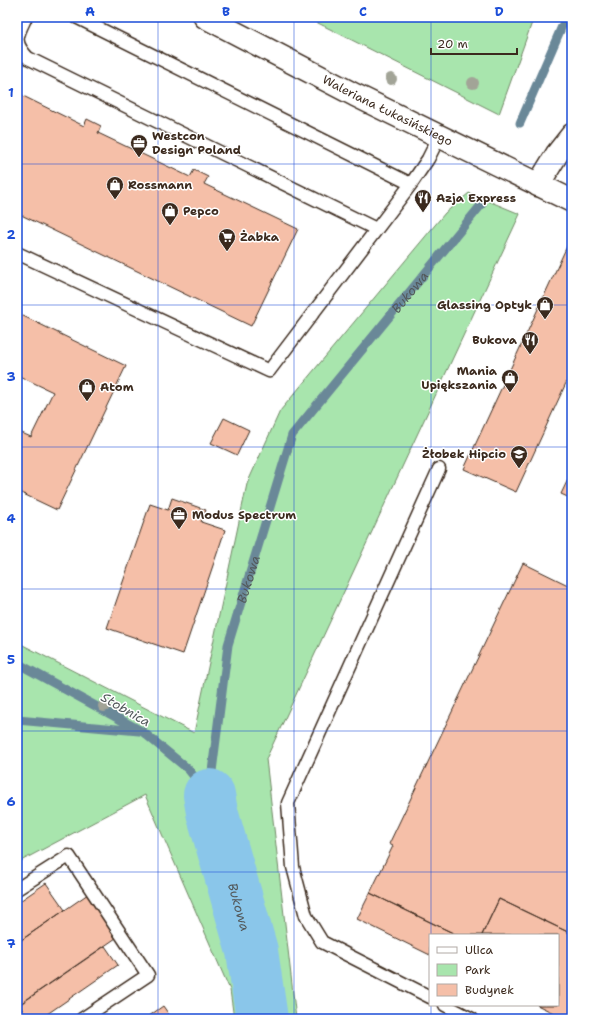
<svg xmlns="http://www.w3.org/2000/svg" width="589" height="1036" viewBox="0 0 589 1036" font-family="'Shantell Sans',sans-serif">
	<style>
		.green { fill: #a8e5ad; stroke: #728866 }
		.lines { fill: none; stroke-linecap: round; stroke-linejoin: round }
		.stream { stroke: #6a8898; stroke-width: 9 }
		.river { stroke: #8ac6ea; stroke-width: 52 }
		.building { fill: #f5bfa8; stroke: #3b2a1e }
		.service-casing { stroke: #3b2a1e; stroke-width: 15 }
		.minor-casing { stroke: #3b2a1e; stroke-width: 25 }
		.tertiary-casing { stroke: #3b2a1e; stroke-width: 25 }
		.service { stroke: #fff; stroke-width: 12 }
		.minor { stroke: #fff; stroke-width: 22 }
		.tertiary { stroke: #fff; stroke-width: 22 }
		.tree { fill: #a2a497 }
		.grid { fill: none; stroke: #1d4ed8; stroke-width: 1; stroke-opacity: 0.55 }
		.labels { text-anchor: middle; stroke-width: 3; stroke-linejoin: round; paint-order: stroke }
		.street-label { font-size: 12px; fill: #3b2a1e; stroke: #fff }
		.poi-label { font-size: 12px; font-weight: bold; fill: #3b2a1e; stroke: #fff; text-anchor: start }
		.water-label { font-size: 13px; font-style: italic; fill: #53595b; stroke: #fff }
		.neatline { fill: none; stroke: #1d4ed8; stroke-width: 1.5 }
		.grid-label { font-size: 13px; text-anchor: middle; font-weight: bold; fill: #1d4ed8 }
	</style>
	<rect width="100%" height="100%" fill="#fff"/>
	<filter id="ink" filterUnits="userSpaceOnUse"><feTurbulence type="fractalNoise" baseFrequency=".025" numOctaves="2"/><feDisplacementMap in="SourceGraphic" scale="8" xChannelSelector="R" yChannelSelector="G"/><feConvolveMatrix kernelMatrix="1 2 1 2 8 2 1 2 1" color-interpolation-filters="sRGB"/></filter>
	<g filter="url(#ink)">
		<!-- green -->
		<path class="green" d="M 306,17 L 534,17 L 499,114 Z
			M 469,193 L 520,214 L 266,759 L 296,1019 L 234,1019 L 230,990 L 145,795 L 17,863 L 17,642 L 194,733 L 247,484 L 280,411 L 445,213 Z"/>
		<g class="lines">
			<!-- stream -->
			<g class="stream">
				<path d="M 520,123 L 566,17"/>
				<path d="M 17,663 L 143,732 L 188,769 L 209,795"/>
				<path d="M 17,720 L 139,731"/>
				<path id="s1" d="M 209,795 L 228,645 L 292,435 L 482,204"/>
			</g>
			<!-- river -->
			<path class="river" id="s2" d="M 209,795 L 212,812 L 252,951 L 262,1019"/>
		</g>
		<!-- building -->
		<path class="building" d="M 17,93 L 84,126 L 87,119 L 101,126 L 98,133 L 190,177 L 194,170 L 208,177 L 204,184 L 298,229 L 251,326 L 17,213 Z
			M 568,244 L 572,246 L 572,370 L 516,492 L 464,469 Z
			M 17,313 L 126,366 L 57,510 L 17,491 L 17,431 L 31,437 L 53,392 L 17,375 Z
			M 224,418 L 249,430 L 237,455 L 211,443 Z
			M 572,471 L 572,499 L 561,494 Z
			M 172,498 L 206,510 L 201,522 L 225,530 L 183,654 L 107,628 L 150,504 L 168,510 Z
			M 523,563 L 572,587 L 572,934 L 499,899 L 482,935 L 457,935 L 370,893 L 393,846 L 389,844 Z
			M 46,883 L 65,910 L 17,943 L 17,903 Z
			M 370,893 L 457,935 L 430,935 L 430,955 L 357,919 Z
			M 88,894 L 116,938 L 17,1006 L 17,943 Z
			M 499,899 L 572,934 L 572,1019 L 566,1019 L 537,1005 L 558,1005 L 558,935 L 482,935 Z
			M 105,946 L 118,965 L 40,1019 L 29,1019 L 19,1005 Z
			M 163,1006 L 172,1019 L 145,1019 Z"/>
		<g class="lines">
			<defs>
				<path id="service" d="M 26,17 C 17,36 12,41 28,58 L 376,229
					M 76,17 L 411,184
					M 17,253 L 269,371 L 411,184 L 428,159 L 439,137
					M 17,889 L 69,856 L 148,975 L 82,1019
					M 430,997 L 322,942 L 306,916 L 293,867 L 288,803 L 439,469
					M 445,1005 L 472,1019"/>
				<path id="minor" d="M 538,185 L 557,154 L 572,135"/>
				<g id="tertiary">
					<path id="s3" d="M 205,17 L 355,95 L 572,201"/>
				</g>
			</defs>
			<!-- service casing -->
			<use href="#service" class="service-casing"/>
			<!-- minor casing -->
			<use href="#minor" class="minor-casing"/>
			<!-- tertiary casing -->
			<use href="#tertiary" class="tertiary-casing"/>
			<!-- service -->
			<use href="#service" class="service"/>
			<!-- minor -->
			<use href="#minor" class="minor"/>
			<!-- tertiary -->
			<use href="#tertiary" class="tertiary"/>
		</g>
		<!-- trees -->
		<g class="tree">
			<circle cx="391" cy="79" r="6"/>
			<circle cx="473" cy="83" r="6"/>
			<circle cx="104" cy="706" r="6"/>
		</g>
	</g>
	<!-- grid -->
	<path class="grid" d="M 158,17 L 158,1019M 294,17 L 294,1019M 431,17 L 431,935M 17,164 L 572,164M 17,305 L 572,305M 17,447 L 572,447M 17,589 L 572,589M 17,731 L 572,731M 17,872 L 572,872M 431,1005 L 431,1019"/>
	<!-- icons -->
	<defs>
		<symbol id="office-pin" viewBox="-11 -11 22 30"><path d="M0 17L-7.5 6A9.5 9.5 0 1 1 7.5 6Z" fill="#3b2a1e" stroke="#fff"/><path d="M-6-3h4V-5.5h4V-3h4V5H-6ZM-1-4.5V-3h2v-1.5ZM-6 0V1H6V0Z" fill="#fff"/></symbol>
		<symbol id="shop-pin" viewBox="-11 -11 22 30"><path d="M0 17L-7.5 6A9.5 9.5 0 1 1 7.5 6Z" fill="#3b2a1e" stroke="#fff"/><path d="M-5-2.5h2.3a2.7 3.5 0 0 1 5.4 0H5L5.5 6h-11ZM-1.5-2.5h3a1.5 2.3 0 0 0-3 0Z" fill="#fff"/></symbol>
		<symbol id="restaurant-pin" viewBox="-11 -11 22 30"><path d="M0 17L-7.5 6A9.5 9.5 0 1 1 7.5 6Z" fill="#3b2a1e" stroke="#fff"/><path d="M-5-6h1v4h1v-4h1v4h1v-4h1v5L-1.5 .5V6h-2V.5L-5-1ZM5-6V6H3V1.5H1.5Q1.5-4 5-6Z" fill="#fff"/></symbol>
		<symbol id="supermarket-pin" viewBox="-11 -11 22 30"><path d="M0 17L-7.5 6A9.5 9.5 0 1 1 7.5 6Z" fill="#3b2a1e" stroke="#fff"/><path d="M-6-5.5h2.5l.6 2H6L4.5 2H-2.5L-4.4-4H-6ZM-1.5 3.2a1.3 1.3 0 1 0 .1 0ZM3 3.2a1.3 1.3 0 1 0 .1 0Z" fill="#fff"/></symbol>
		<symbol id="school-pin" viewBox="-11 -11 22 30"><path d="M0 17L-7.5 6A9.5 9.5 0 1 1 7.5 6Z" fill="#3b2a1e" stroke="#fff"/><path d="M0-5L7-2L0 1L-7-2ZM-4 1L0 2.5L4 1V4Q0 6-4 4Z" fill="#fff"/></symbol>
	</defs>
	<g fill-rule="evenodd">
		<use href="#office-pin" x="129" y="133" width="20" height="27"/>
		<use href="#shop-pin" x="105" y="175" width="20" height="27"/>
		<use href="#restaurant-pin" x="413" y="188" width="20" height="27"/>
		<use href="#shop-pin" x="160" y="201" width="20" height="27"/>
		<use href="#supermarket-pin" x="217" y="227" width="20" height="27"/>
		<use href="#shop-pin" x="535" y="295" width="20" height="27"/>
		<use href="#restaurant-pin" x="520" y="330" width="20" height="27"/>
		<use href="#shop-pin" x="500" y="368" width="20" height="27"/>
		<use href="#shop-pin" x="77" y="377" width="20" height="27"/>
		<use href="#school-pin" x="509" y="444" width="20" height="27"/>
		<use href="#office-pin" x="169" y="505" width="20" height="27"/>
	</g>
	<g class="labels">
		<!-- street labels -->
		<g class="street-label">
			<text dy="4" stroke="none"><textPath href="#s3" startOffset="205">Waleriana Łukasińskiego</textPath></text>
		</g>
		<!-- poi labels -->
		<g class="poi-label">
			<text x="152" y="140">Westcon<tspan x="152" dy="14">Design Poland</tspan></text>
			<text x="128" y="189">Rossmann</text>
			<text x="436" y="202">Azja Express</text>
			<text x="183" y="215">Pepco</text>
			<text x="240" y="241">Żabka</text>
			<text x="532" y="309" text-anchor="end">Glassing Optyk</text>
			<text x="517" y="344" text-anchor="end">Bukova</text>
			<text x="497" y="375" text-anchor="end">Mania<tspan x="497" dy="14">Upiększania</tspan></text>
			<text x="100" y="391">Atom</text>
			<text x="506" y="458" text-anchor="end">Żłobek Hipcio</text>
			<text x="192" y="519">Modus Spectrum</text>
		</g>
		<!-- water labels -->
		<g class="water-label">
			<text dy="5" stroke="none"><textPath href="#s1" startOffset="556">Bukowa</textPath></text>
			<text dy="5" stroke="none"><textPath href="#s1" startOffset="220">Bukowa</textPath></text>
			<text transform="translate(126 709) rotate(30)" y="5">Stobnica</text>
			<text dy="5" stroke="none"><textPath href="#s2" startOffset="116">Bukowa</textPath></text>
		</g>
	</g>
	<!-- margin -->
	<rect width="589" height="1036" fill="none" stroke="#fff" stroke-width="44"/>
	<!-- legend -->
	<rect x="429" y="934" width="130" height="72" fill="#ffffff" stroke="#b1aaa5"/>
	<rect x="437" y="947" width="20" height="6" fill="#ffffff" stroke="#b1aaa5"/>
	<text x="465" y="954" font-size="12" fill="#3b2a1e">Ulica</text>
	<rect x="437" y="964" width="20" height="12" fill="#a8e5ad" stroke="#b1aaa5"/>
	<text x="465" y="974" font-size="12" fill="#3b2a1e">Park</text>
	<rect x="437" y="984" width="20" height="12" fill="#f5bfa8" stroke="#b1aaa5"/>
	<text x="465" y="994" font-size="12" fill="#3b2a1e">Budynek</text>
	<!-- scale -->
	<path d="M431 48v6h86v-6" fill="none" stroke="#3b2a1e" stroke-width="2"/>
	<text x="437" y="48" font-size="12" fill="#3b2a1e" stroke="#ffffff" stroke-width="3" paint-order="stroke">20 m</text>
	<rect x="22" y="22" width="545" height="992" class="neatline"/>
	<g class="grid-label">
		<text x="90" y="16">A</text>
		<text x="226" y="16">B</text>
		<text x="363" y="16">C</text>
		<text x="499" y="16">D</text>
		<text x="11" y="97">1</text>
		<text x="11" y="239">2</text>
		<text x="11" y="381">3</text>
		<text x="11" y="523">4</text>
		<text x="11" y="664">5</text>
		<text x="11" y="806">6</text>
		<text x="11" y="948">7</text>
	</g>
</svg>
